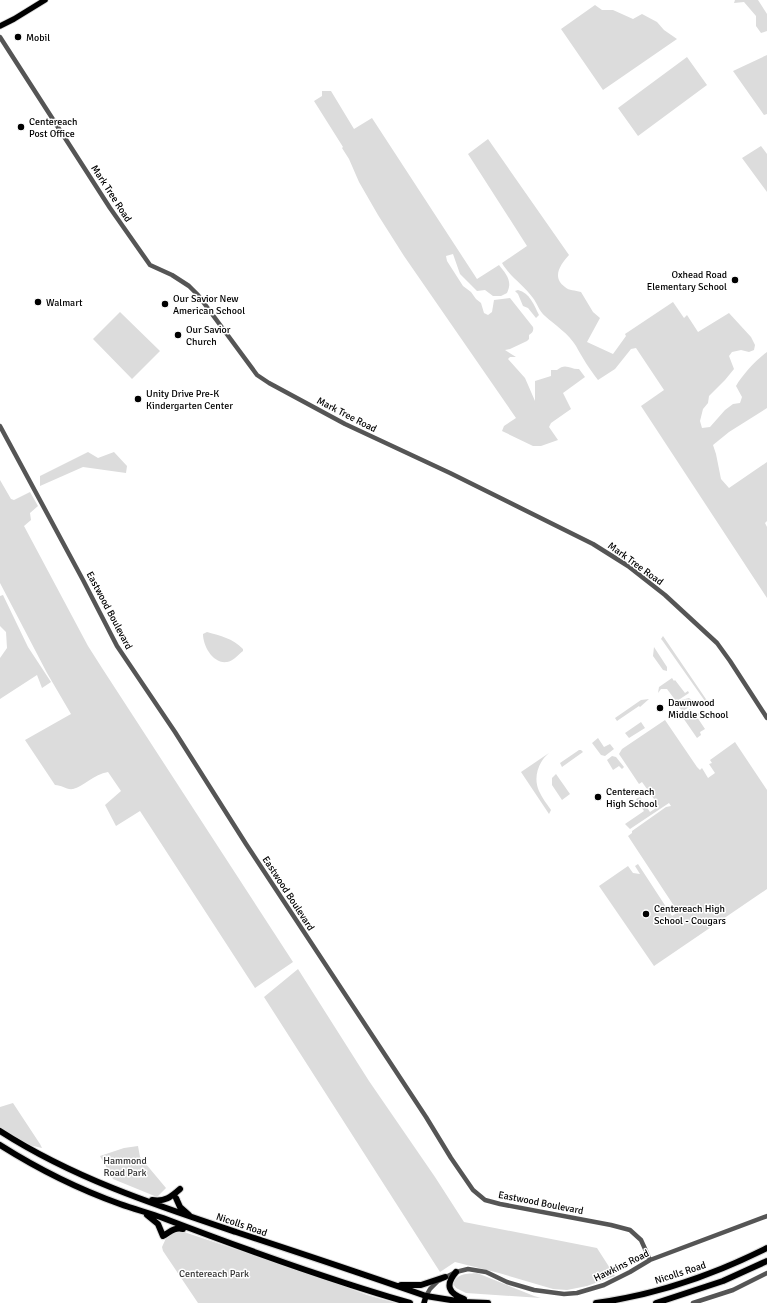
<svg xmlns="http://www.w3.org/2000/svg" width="767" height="1303" viewBox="0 0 767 1303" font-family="Signika,sans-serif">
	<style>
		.green { fill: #dcdcdc }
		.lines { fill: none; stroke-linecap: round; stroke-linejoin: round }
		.major-casing { stroke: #dbdbdb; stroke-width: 7 }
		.highway-casing { stroke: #dbdbdb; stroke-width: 8 }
		.minor { stroke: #555; stroke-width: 4.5 }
		.major { stroke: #000; stroke-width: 5.5 }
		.highway { stroke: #000; stroke-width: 6 }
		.poi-dot { fill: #000; stroke: #fff; stroke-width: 1.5 }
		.labels { text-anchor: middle; stroke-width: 3; stroke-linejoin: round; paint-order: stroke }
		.poi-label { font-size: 10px; fill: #000; stroke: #fff; text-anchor: start }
		.street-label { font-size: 10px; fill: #000; stroke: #fff }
		.park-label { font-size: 10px; fill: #333; stroke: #fff }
	</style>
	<rect width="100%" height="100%" fill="#fff"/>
	<!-- green -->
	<path class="green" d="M 735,0 L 758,0 L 767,14 L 767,31 L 761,33 L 756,26 L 756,16 L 744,2 L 734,3 Z
		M 595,5 L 602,10 L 613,10 L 633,19 L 642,14 L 657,22 L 664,30 L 677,39 L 603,90 L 561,29 Z
		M 767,55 L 767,114 L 764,115 L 733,71 Z
		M 687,57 L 707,85 L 638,136 L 618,108 Z
		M 322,91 L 331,91 L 354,129 L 372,118 L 477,279 L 499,265 C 506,274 513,281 507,293 L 501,296 L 493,296 L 485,290 L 477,291 L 460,274 L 453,254 L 446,256 L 447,261 L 463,286 L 471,292 L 476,299 L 481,303 L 484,313 L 488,315 L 492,312 L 494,300 L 510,298 L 533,327 C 534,331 532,333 529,335 L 529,339 L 527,341 L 510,349 L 505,350 L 516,357 L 510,357 L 508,359 L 525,378 L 535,401 L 535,381 L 551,376 L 551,370 L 557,370 C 566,362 571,370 579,369 L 585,377 L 563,393 L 571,409 L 551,423 L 549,427 L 558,440 L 541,446 L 533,446 L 502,431 L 504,426 L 516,418 L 404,256 L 378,215 L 359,182 L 349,159 L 342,148 L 343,147 L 314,101 L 322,96 Z
		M 488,139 L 569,255 C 561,264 551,277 565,287 C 569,291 575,290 581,292 L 593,312 L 600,318 L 587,342 L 613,354 L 626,336 L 625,334 L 673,302 L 684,318 L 687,315 L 698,332 L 729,313 L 751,337 L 755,345 L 754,350 L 749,352 L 741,350 L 732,352 L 729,356 L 734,369 L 725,380 L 709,396 L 708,403 L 703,409 L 700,421 L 702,428 L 710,427 L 725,410 L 733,404 L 740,403 L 742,397 L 736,386 C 742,375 757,359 767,352 L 767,408 L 729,432 L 713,445 L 716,454 L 721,479 L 729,488 L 767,462 L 767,521 L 765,523 L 767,527 L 767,598 L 641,406 L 664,390 L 636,348 L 631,349 L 615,369 L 598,380 C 589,368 583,359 576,346 C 569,334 555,325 545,316 C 539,311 537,303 533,298 C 524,285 510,277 502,263 L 527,246 L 468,154 Z
		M 761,146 L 767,154 L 767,192 L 742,158 Z
		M 518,290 C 530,293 534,305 539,315 L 536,318 L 528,308 L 523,306 L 518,294 L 515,291 Z
		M 120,312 L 160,351 L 132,379 L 93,339 Z
		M 88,452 L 98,458 L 114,452 L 127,466 L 126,473 L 83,467 L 40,486 L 40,476 Z
		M 0,480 L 11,499 L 14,500 L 30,492 L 38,506 L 30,513 L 31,520 L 24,526 L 88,646 L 102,668 L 293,962 L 255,988 L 140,811 L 116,826 L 105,805 L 121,791 L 108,772 C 94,774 83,787 73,789 C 66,790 62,785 55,785 L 25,740 L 71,714 L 47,673 L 0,583 Z
		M 3,595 L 28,647 L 51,682 L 42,688 L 37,675 L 0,699 L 0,658 L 7,648 L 6,632 L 0,626 L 0,596 Z
		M 207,632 C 221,636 232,638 243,649 L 243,651 C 238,655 233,661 227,662 C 213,664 203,646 203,634 Z
		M 663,636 L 710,705 L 707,704 L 662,640 L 661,639 Z
		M 654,647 L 667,667 L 667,671 L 663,670 L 653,656 Z
		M 672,678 L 674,681 L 675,680 L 685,693 L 688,691 L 689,693 L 677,701 L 689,698 L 693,701 L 692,705 L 683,711 L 674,703 L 676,701 L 667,689 L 661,689 L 658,693 L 659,687 Z
		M 649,699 L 640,707 L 639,706 L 617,721 L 615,718 L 641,700 Z
		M 690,709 L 695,715 L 702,712 L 697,717 L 705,729 L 700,732 L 701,735 L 697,738 L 679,712 L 683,714 Z
		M 665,720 L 697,767 L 700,770 L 702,768 L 708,778 L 715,773 L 709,764 L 712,763 L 710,760 L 735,742 L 767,790 L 767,889 L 654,966 L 599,886 L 628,866 L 633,873 L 640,874 L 635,866 L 638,864 L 672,916 L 678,912 L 628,836 L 632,833 L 632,831 L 666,807 L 671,806 L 669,803 L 630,829 L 625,824 L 644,811 L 636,799 L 640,797 L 650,812 L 659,806 L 642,782 L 639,784 L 619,754 L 622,749 Z
		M 641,722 L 645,728 L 629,738 L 625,733 Z
		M 598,738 L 604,747 L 610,744 L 614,749 L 605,756 L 601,755 L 592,743 Z
		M 579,750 L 581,750 L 583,752 L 562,767 L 560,763 Z
		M 549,753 C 538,762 533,778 539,791 C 542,798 547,804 551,810 L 549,814 L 521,772 Z
		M 612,756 L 616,757 L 624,767 L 622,769 L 619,766 L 613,770 L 607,760 Z
		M 556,774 L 570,794 L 562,800 L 552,785 L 552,778 Z
		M 298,969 L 369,1081 L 435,1177 L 464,1222 L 597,1248 L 615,1276 L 587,1286 L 567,1290 L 553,1289 L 499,1273 L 455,1262 L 440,1272 L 264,997 Z
		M 13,1103 L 40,1144 L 42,1148 L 29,1145 L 0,1128 L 0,1107 Z
		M 138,1146 L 140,1157 L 166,1188 L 157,1197 L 113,1179 L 100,1156 L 124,1148 Z
		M 178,1230 L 322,1278 L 367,1295 L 396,1303 L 198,1303 L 163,1251 L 162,1247 L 167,1236 Z
		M 477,1273 L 534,1296 L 541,1298 L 466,1293 L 456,1288 L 453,1284 C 457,1273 467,1274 477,1273 Z"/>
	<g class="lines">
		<defs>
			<path id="major" d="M 0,26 L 14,19 L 45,0
				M 424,1303 L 426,1296"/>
			<path id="highway" d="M 0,1131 C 73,1178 155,1205 236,1232 C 300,1253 363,1274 426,1296 L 463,1302 L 488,1303
				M 0,1145 C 38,1169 78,1189 120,1204 C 134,1209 149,1213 163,1218 C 244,1249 326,1279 410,1303
				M 176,1198 L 180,1207 L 189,1215
				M 152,1200 C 165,1202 171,1197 180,1189
				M 147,1215 L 158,1224 L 163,1236 C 170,1232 174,1227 183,1229
				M 456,1272 C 445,1285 448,1293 464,1299
				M 401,1285 L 421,1285 L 445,1277
				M 596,1303 C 656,1295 713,1275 767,1248
				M 656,1303 L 723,1281 L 767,1261"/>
		</defs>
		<!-- major casing -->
		<use href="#major" class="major-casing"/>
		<!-- highway casing -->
		<use href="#highway" class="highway-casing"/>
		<!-- minor -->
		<path class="minor" d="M 0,37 L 110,208 L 150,265 L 172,275 L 189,286 L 198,295 L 257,375 L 269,383 L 345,424 L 450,473 L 593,544 L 628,566 L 665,595 L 717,643 L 730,661 L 767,718
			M 0,426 L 83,580 L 117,646 L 175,732 L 246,844 L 426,1117 L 451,1158 L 473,1190 L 485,1200 L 500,1204 L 611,1225 L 630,1230 L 641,1240 L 650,1260
			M 426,1296 L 430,1289 L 438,1281 L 456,1272 L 468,1269 L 486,1272 L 507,1282 L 534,1290 L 564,1294 L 577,1293 L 604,1285 L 630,1272 L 650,1260 L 767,1216
			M 693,1303 L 733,1290 L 767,1273"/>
		<!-- major -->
		<use href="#major" class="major"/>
		<!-- highway -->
		<use href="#highway" class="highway"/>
	</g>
	<!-- markers -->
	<g class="poi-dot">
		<circle cx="18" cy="37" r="4"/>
		<circle cx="21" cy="127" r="4"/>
		<circle cx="735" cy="280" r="4"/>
		<circle cx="38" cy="302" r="4"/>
		<circle cx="165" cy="304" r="4"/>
		<circle cx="178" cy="335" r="4"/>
		<circle cx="138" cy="399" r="4"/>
		<circle cx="660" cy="708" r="4"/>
		<circle cx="598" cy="797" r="4"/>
		<circle cx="646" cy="914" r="4"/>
	</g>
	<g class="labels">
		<!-- poi labels -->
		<g class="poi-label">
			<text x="26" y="41">Mobil</text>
			<text x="29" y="125">Centereach<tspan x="29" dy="12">Post Office</tspan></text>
			<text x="727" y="278" text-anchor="end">Oxhead Road<tspan x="727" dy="12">Elementary School</tspan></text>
			<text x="173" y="302">Our Savior New<tspan x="173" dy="12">American School</tspan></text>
			<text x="46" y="306">Walmart</text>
			<text x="186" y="333">Our Savior<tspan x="186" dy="12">Church</tspan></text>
			<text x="146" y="397">Unity Drive Pre-K<tspan x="146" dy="12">Kindergarten Center</tspan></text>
			<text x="668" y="706">Dawnwood<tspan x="668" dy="12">Middle School</tspan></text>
			<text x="606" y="795">Centereach<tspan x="606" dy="12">High School</tspan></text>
			<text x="654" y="912">Centereach High<tspan x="654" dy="12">School - Cougars</tspan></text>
		</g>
		<!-- street labels -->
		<g class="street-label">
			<text transform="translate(112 193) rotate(57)" y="4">Mark Tree Road</text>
			<text transform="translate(347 414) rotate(27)" y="4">Mark Tree Road</text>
			<text transform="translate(636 563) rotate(36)" y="4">Mark Tree Road</text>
			<text transform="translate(110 610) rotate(62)" y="4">Eastwood Boulevard</text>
			<text transform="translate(289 893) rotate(57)" y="4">Eastwood Boulevard</text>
			<text transform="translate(541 1202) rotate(11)" y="4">Eastwood Boulevard</text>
			<text transform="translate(242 1224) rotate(19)" y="4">Nicolls Road</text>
			<text transform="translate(621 1265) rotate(-26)" y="4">Hawkins Road</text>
			<text transform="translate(680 1272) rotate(-18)" y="4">Nicolls Road</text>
		</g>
		<!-- park labels -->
		<g class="park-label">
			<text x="125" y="1164">Hammond<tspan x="125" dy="12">Road Park</tspan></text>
			<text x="214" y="1277">Centereach Park</text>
		</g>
	</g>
</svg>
